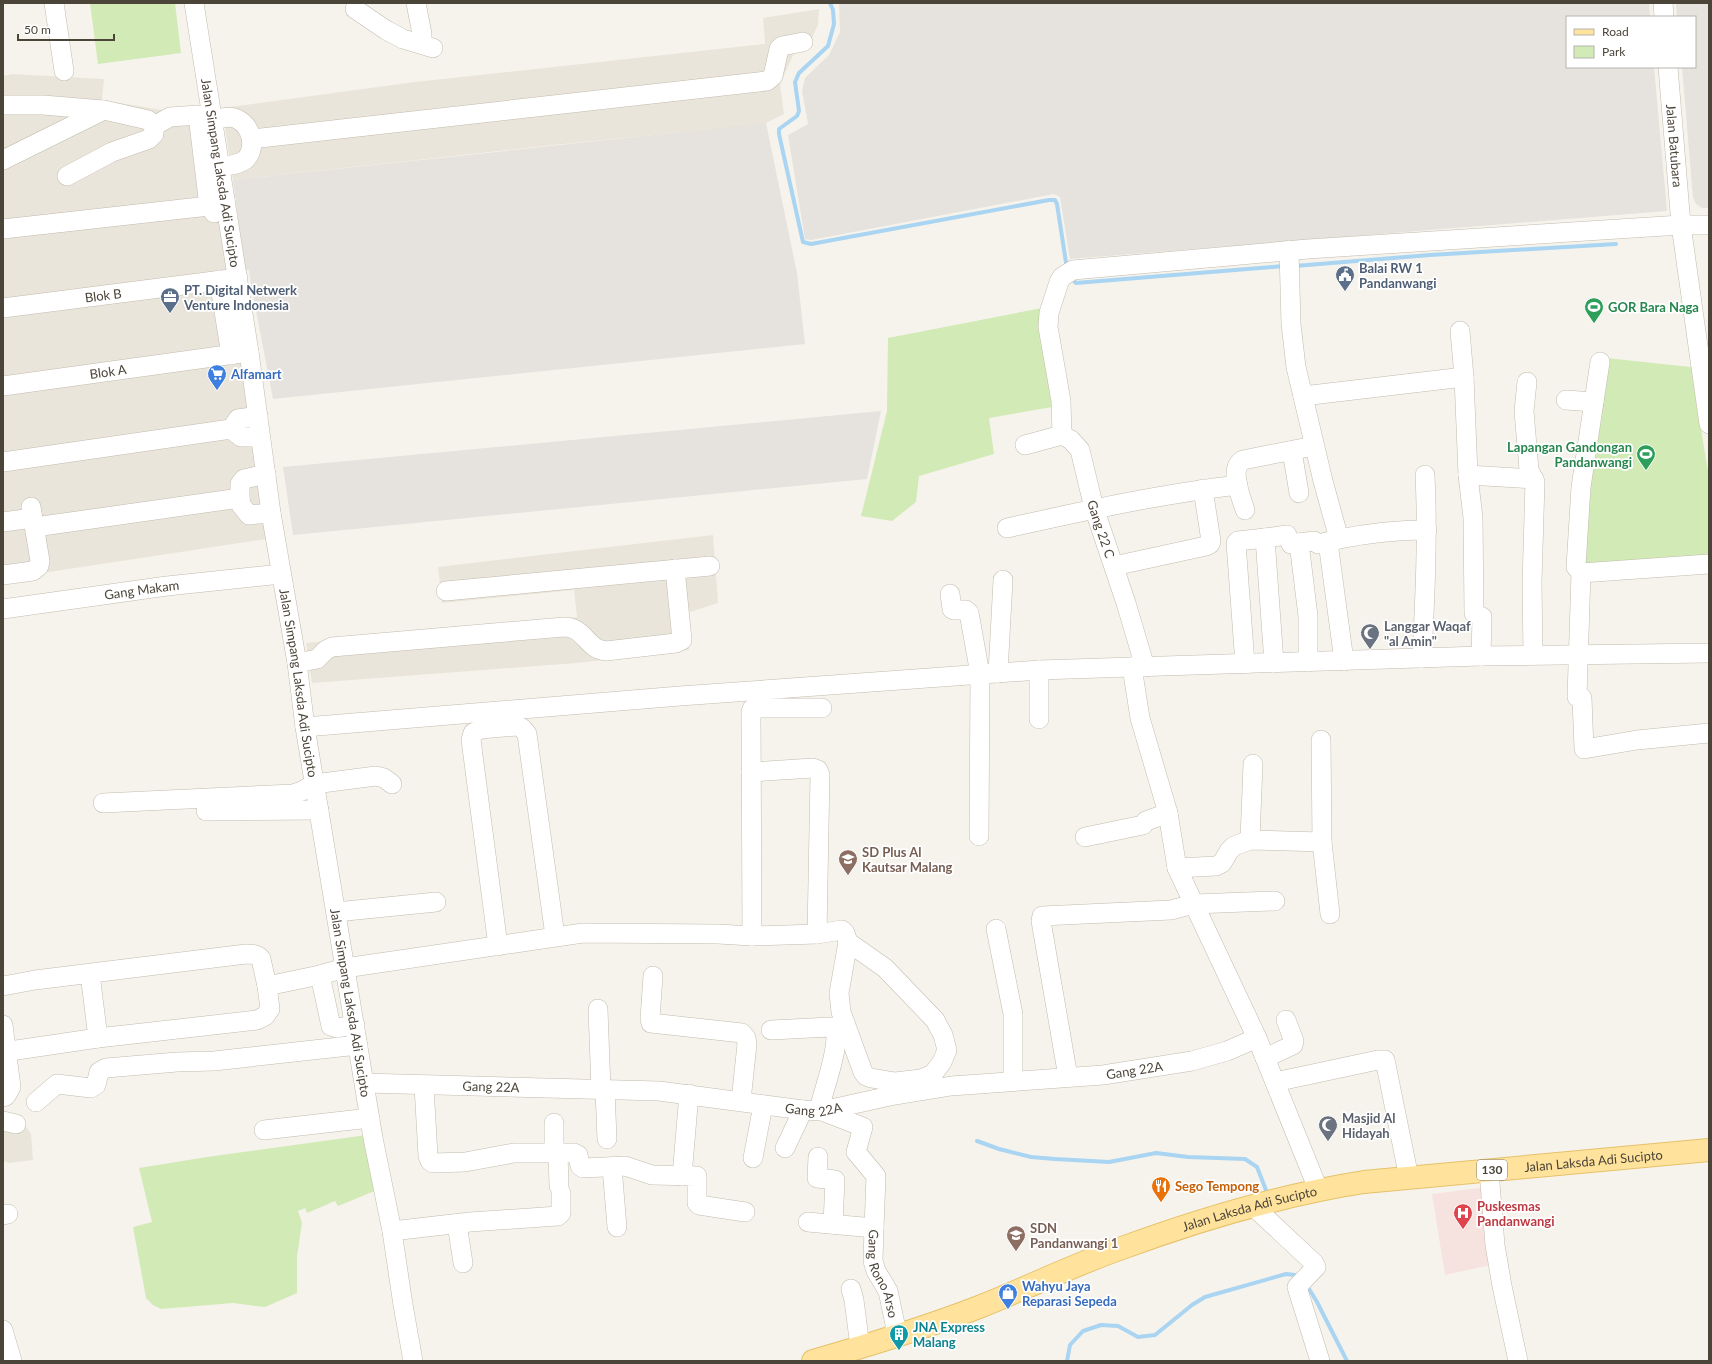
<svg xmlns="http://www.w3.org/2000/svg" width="1712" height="1364" viewBox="0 0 1712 1364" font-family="Lato,sans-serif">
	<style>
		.residential { fill: #eae5da }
		.industrial { fill: #e6e2dd }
		.medical { fill: #f6e3e0 }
		.green { fill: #d2eab5 }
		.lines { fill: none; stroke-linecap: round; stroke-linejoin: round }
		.stream { stroke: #a9d4f2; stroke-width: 4 }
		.minor-casing { stroke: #c2bbae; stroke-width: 20 }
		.major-casing { stroke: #e6c16a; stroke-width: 24 }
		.minor { stroke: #fff; stroke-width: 19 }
		.major { stroke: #ffe39c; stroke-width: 22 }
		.labels { text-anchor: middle; stroke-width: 3.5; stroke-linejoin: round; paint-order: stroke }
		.shield { fill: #fff; stroke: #817c74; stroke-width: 1 }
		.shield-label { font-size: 12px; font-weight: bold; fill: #4b4439 }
		.street-label { font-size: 13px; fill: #4b4439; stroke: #fff }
		.service-label { font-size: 13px; font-weight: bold; fill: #4e5e75; stroke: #fff; text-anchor: start }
		.leisure-label { font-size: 13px; font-weight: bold; fill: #27864d; stroke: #fff; text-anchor: start }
		.shop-label { font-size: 13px; font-weight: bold; fill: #366cbe; stroke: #fff; text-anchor: start }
		.worship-label { font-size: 13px; font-weight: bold; fill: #5b616d; stroke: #fff; text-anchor: start }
		.education-label { font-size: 13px; font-weight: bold; fill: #785e54; stroke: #fff; text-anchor: start }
		.food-label { font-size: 13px; font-weight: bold; fill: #c56008; stroke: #fff; text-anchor: start }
		.health-label { font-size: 13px; font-weight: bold; fill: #be3a42; stroke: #fff; text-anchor: start }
		.culture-label { font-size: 13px; font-weight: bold; fill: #0d838f; stroke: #fff; text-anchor: start }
	</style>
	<rect width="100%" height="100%" fill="#f6f3ec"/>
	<!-- residential -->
	<path class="residential" d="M 819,9 L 818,25 L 807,48 L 795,51 L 780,84 L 784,114 L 764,124 L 573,143 L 233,180 L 222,108 L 415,82 L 765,44 L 763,18 Z
		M 12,74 L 104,79 L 102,100 L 162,110 L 206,108 L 266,539 L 3,579 L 3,76 Z
		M 713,535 L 718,603 L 687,613 L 689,650 L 577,663 L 312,683 L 306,643 L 577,617 L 574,590 L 442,603 L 438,567 Z
		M 3,1115 L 18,1115 L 31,1134 L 33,1160 L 9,1163 L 3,1161 Z"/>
	<!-- industrial -->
	<path class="industrial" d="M 839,3 L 1649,3 L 1650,17 L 1567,17 L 1567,67 L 1654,67 L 1667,211 L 1070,259 L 1060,197 L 1054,194 L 811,240 L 805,239 L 788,135 L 808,124 L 802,91 L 805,78 L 829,55 L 840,32 Z
		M 1676,3 L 1709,3 L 1709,208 L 1702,208 L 1696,204 L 1693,198 L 1682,67 L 1695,67 L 1695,17 L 1677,17 Z
		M 766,123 L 797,273 L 805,344 L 273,399 L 251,285 L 249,270 L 245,270 L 233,180 Z
		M 881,411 L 867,479 L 293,535 L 283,467 Z"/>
	<!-- medical -->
	<path class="medical" d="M 1487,1187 L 1491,1265 L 1445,1275 L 1432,1194 Z"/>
	<!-- green -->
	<path class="green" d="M 90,3 L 175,3 L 181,53 L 98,64 Z
		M 1042,308 L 1058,406 L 989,418 L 994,454 L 919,476 L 916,502 L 892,521 L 861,516 L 887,411 L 888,338 Z
		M 1606,358 L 1691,367 L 1709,478 L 1709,556 L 1582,565 L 1579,553 Z
		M 367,1135 L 377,1190 L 338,1206 L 335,1201 L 307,1213 L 305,1208 L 298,1211 L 302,1223 L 297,1256 L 297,1293 L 265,1307 L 233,1303 L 161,1309 L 153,1305 L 146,1298 L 133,1227 L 152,1222 L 139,1168 L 207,1157 Z"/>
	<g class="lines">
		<!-- stream -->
		<path class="stream" d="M 830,3 L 833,10 L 834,24 L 828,46 L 799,73 L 795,82 L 799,111 L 797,116 L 779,129 L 779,134 L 803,242 L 811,244 L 1049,200 L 1055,200 L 1057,204 L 1067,269
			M 1295,266 L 1430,255 L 1616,244
			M 1071,278 L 1076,283 L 1284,266
			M 977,1141 L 999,1149 L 1031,1157 L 1055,1159 L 1109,1162 L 1156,1153 L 1188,1157 L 1245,1159 L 1257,1167 L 1266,1190
			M 1306,1284 L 1317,1302 L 1347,1361
			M 1067,1361 L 1070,1345 L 1083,1331 L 1101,1325 L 1118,1326 L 1138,1337 L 1155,1335 L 1192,1305 L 1205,1297 L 1286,1274 L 1295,1275 L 1299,1278"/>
		<defs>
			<g id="minor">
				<path d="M 54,3 L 64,71"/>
				<path id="s1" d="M 194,3 L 249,352 L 271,513 L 297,663 L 305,727 L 373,1138 L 392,1231 L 403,1305 L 413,1361"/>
				<path d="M 416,3 L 422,34 L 422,44"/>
				<path d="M 1663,3 L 1664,17"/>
				<path d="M 355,9 L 386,30 L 403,39 L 433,48"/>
				<path id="s2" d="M 1668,67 L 1681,225 L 1709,424"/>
				<path d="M 3,105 L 43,105 L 103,110"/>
				<path d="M 213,120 C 220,119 230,115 237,119 C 251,126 257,146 246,159 C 240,165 228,165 220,167"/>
				<path d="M 154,126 L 170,117 L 198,115 L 209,206 L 214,213"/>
				<path d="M 252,139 L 767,81 L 773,76 L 779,49 L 782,46 L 803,42"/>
				<path d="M 3,160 L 104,110 L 148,120 L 154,126 L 154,134 L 149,139 L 112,152 L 67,176"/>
				<path d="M 3,229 L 209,206 L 214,201 L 225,199"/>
				<path d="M 1289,250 L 1291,324 L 1296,367 L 1323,481 L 1339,539 C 1369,533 1397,530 1427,530"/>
				<path d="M 219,280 L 231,355"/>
				<path id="s3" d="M 3,308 L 238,278"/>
				<path d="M 1460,331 L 1464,377 L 1468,475 L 1473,518 L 1474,613 L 1482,617 L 1481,656"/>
				<path d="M 1600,362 L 1581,487 L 1576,567 L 1581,573 L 1709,564"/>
				<path d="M 1527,382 L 1524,411 L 1529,470 L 1535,482 L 1532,583 L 1533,655"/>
				<path id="s4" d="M 3,386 L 249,352"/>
				<path d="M 1303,396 L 1464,377"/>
				<path d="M 1566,400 L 1594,402"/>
				<path d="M 231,429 L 238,419 L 258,416"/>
				<path d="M 1062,435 L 1061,401 L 1048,327 L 1049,313 L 1059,282 L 1062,277 L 1073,270 L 1308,249 L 1681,225 L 1709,225"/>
				<path id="s5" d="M 1025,445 L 1062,435 L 1071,440 L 1080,450 L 1094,508 L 1126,603 L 1145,667"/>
				<path d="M 1292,451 L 1299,493"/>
				<path d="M 3,462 L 231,429 L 241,437 L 260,437"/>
				<path d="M 1468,475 L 1534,479"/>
				<path d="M 240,498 L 240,484 L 244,479 L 266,474"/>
				<path d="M 1245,510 C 1241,496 1228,469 1243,460 L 1314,446"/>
				<path d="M 3,522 L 33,518"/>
				<path d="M 35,527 L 240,498 L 241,505 L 249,515 L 271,513"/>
				<path d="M 1007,528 C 1084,511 1160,494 1238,485"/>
				<path d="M 1328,542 L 1344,661"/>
				<path d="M 1114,566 L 1206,546 L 1210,544 L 1211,541 L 1203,489"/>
				<path d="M 1581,573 L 1577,697 L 1582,698 L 1584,749 L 1637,740 L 1709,733"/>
				<path d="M 3,575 L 33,571 L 39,566 L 40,561 L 31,507"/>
				<path d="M 446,591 L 710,566"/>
				<path d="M 950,594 L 952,609 L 954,610 L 966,610 L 969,613 L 980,674 L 979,836"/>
				<path id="s6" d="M 3,609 L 167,586 L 281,574"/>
				<path d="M 1422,658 C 1425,596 1428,536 1425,475"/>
				<path d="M 1308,662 L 1308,616 L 1299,543 L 1314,541 L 1318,544 L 1339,539"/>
				<path d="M 297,663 L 317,659 L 326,650 L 332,647 L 564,627 C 585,627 586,649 606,651 L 676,643 L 682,640 L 675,569"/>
				<path d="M 1274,663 L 1265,538 L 1287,535 L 1291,544 L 1299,543"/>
				<path d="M 1245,664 L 1236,543 L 1238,541 L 1265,538"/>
				<path d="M 1132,667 L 1140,718 L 1168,813 L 1177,868 L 1257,1038 L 1318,1189"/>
				<path d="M 1039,670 L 1039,719"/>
				<path d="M 998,673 L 1003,580"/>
				<path d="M 305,727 L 680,696 L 1039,670 L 1481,656 L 1709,653"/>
				<path d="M 1321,740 L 1322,842 L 1330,914"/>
				<path d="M 751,772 L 813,768 L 818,770 L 820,775 L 817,934"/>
				<path d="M 103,803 L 293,794 L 302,791 L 314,784 L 376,776 L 384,778 L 392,784"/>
				<path d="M 206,811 L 319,810"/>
				<path d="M 1085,837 L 1143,825 L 1146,821 L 1168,813"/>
				<path d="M 1250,840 L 1253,764"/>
				<path d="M 1177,868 L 1216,866 L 1222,863 L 1229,851 L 1234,846 L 1250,840 L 1322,842"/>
				<path d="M 336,912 L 436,902"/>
				<path d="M 996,929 L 1013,1014 L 1013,1081"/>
				<path d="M 752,936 L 751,712 L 752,709 L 756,708 L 822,708"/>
				<path d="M 498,946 L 471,740 L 473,733 L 481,729 L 517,726 L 522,728 L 527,734 L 555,936"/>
				<path d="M 90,974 L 98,1038"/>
				<path d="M 320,975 L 345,968 L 583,933 L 718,934 L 752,936 L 817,934 L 842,930 L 845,933 L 848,942 L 885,968 L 935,1020 L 943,1035 L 947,1050 L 942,1062 L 933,1074 L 921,1079 L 895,1082 L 871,1078 L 866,1076 L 863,1072 L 841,1012 L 839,993 L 848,942"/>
				<path d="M 653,976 L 650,1019 L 651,1023 L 742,1033 L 746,1038 L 747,1044 L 741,1101"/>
				<path d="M 3,986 L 35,980 L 246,954 C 252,954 258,954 261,959 L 267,986 L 320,975 L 331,1026 L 337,1028 L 355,1025"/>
				<path d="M 598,1009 L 601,1090"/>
				<path d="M 3,1025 L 11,1087 L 6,1096 L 3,1097"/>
				<path d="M 771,1030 L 831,1027 C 835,1029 836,1032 836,1037 C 836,1058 824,1088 819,1110"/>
				<path d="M 3,1052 L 98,1038 L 257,1020 L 265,1016 L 270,1009 L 267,986"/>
				<path d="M 1265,1058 L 1293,1045 L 1294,1041 L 1286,1020"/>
				<path d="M 1068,1077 L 1041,921 L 1042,916 L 1171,910 L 1194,904 L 1275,901"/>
				<path d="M 1275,1082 L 1378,1060 L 1385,1060 L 1409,1178"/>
				<path id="s7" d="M 365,1083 L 659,1091 L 803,1110 L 822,1111 L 890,1096 L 951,1086 L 1103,1075 L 1192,1061 L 1227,1051 L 1257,1038"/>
				<path d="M 424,1086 L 428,1156 L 430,1161 L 433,1163 L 465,1162 L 514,1153 L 574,1153 L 578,1155 L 580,1166 L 583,1168 L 625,1166 L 652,1175 L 697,1176 L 697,1203 L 699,1205 L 745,1212"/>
				<path d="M 605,1090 L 607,1139"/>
				<path d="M 36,1102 L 57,1084 L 91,1088 L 96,1085 L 99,1072 L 106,1068 L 177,1062 L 214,1061 L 358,1045"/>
				<path d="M 822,1111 L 863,1127 L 856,1152 L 876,1176 L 874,1228"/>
				<path d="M 3,1121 L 16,1124"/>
				<path d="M 554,1123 L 554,1153"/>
				<path d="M 264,1130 L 370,1118"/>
				<path d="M 785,1148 L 803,1110"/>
				<path d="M 558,1153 L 559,1186"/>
				<path d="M 818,1157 L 817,1178 L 835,1180 L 833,1224"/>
				<path d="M 753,1158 L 763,1105"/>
				<path d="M 612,1167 L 617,1227"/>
				<path d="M 1489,1171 L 1495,1245 L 1502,1286 L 1518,1361"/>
				<path d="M 682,1176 L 689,1094"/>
				<path d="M 1253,1206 L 1314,1263 L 1316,1267 L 1297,1287 L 1320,1361"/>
				<path d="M 3,1215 L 8,1214"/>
				<path id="s8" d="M 808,1222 L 874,1228 L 873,1261 L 876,1271 L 888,1291 L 895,1324 L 895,1336"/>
				<path d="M 457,1224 L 463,1263"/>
				<path d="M 392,1231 L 470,1222 L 558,1216 L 561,1213 L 561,1193"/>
				<path d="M 851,1289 L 854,1300 L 860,1347"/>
				<path d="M 3,1330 L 12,1361"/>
			</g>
			<g id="major">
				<path id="s9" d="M 813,1361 C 869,1345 925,1328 979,1307 C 1027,1288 1073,1265 1122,1248 C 1201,1219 1281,1195 1364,1182 L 1709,1150"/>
			</g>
		</defs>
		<!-- minor casing -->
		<use href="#minor" class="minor-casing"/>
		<!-- major casing -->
		<use href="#major" class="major-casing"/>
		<!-- minor -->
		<use href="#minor" class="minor"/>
		<!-- major -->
		<use href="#major" class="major"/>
	</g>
	<!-- icons -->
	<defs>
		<symbol id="civic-pin" viewBox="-11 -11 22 30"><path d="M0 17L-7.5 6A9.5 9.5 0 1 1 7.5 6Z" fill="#5c6f8a" stroke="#fff"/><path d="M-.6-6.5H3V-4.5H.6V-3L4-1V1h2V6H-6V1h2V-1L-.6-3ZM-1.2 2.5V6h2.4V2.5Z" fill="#fff"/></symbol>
		<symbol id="office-pin" viewBox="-11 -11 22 30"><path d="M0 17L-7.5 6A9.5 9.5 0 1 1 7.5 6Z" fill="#5c6f8a" stroke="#fff"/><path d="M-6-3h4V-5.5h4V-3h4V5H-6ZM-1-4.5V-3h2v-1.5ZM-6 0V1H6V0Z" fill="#fff"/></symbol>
		<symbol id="stadium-pin" viewBox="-11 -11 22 30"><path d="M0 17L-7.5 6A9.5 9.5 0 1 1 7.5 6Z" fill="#2e9e5b" stroke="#fff"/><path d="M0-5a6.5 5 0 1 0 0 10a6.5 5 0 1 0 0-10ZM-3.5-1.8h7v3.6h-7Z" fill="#fff"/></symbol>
		<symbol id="supermarket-pin" viewBox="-11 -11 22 30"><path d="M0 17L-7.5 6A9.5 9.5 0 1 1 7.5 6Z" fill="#3f7fe0" stroke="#fff"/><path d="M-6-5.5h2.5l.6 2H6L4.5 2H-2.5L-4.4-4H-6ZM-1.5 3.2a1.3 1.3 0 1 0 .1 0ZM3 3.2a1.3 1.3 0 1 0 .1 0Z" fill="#fff"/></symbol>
		<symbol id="mosque-pin" viewBox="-11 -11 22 30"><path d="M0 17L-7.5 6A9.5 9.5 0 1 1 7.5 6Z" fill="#6b7280" stroke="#fff"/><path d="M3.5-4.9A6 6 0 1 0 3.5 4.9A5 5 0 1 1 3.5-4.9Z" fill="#fff"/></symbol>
		<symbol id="school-pin" viewBox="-11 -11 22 30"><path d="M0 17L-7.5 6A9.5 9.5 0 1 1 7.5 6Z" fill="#8d6e63" stroke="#fff"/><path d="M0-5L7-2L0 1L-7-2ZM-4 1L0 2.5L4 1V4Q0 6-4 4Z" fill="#fff"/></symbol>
		<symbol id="restaurant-pin" viewBox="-11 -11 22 30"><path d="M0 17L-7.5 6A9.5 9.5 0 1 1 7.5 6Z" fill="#e8710a" stroke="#fff"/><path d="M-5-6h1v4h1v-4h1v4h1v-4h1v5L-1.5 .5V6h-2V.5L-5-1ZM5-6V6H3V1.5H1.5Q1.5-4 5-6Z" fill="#fff"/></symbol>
		<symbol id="hospital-pin" viewBox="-11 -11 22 30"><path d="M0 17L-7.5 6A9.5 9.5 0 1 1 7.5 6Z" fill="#e0444e" stroke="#fff"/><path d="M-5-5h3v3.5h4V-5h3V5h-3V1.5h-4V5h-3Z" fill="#fff"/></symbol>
		<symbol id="shop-pin" viewBox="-11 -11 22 30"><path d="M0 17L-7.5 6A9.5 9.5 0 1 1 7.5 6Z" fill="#3f7fe0" stroke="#fff"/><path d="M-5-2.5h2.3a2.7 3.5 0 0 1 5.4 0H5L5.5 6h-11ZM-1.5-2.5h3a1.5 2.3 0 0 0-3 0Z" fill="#fff"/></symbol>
		<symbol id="building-pin" viewBox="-11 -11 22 30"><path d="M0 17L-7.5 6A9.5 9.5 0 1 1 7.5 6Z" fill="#0f9aa8" stroke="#fff"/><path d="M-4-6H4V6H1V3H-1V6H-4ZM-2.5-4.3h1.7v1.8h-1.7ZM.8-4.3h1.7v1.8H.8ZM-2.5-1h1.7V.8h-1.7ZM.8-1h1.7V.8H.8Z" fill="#fff"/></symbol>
	</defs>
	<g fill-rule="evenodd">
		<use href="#civic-pin" x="1334" y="264" width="22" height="30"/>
		<use href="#office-pin" x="159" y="286" width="22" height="30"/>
		<use href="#stadium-pin" x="1583" y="296" width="22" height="30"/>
		<use href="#supermarket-pin" x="206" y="363" width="22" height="30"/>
		<use href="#stadium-pin" x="1635" y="443" width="22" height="30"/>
		<use href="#mosque-pin" x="1359" y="622" width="22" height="30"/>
		<use href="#school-pin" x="837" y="848" width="22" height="30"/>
		<use href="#mosque-pin" x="1317" y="1114" width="22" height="30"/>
		<use href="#restaurant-pin" x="1150" y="1175" width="22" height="30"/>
		<use href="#hospital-pin" x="1452" y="1202" width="22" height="30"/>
		<use href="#school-pin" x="1005" y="1224" width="22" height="30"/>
		<use href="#shop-pin" x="997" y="1282" width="22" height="30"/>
		<use href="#building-pin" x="888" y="1323" width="22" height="30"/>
	</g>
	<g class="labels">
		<!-- shield labels -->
		<rect class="shield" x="1477" y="1160" width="30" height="20" rx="3"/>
		<g class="shield-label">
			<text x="1492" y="1174">130</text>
		</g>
		<!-- street labels -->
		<g class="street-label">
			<text dy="5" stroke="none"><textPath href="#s2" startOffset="79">Jalan Batubara</textPath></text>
			<text dy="5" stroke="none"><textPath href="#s1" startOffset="172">Jalan Simpang Laksda Adi Sucipto</textPath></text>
			<text dy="5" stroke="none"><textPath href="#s3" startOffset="101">Blok B</textPath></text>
			<text dy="5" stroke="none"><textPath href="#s4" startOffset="106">Blok A</textPath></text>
			<text dy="5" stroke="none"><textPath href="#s5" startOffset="144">Gang 22 C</textPath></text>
			<text dy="5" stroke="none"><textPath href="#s6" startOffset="140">Gang Makam</textPath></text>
			<text dy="5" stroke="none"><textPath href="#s1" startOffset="688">Jalan Simpang Laksda Adi Sucipto</textPath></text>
			<text dy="5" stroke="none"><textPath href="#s1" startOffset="1012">Jalan Simpang Laksda Adi Sucipto</textPath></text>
			<text dy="5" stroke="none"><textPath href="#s7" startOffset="774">Gang 22A</textPath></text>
			<text dy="5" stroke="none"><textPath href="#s7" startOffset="126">Gang 22A</textPath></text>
			<text dy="5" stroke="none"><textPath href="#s7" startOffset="450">Gang 22A</textPath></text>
			<text dy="5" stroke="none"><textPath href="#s9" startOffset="811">Jalan Laksda Adi Sucipto</textPath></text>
			<text dy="5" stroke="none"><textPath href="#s9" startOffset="463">Jalan Laksda Adi Sucipto</textPath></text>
			<text dy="5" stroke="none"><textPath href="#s8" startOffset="114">Gang Rono Arso</textPath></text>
		</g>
		<!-- service labels -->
		<g class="service-label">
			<text x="1359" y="273">Balai RW 1<tspan x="1359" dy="15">Pandanwangi</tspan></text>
			<text x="184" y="295">PT. Digital Netwerk<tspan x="184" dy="15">Venture Indonesia</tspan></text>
		</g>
		<!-- leisure labels -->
		<g class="leisure-label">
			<text x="1608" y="312">GOR Bara Naga</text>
			<text x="1632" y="452" text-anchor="end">Lapangan Gandongan<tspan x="1632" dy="15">Pandanwangi</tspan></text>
		</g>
		<!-- shop labels -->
		<g class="shop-label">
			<text x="231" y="379">Alfamart</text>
			<text x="1022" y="1291">Wahyu Jaya<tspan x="1022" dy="15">Reparasi Sepeda</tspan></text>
		</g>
		<!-- worship labels -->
		<g class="worship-label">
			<text x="1384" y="631">Langgar Waqaf<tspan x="1384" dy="15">"al Amin"</tspan></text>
			<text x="1342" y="1123">Masjid Al<tspan x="1342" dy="15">Hidayah</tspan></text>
		</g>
		<!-- education labels -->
		<g class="education-label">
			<text x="862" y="857">SD Plus Al<tspan x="862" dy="15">Kautsar Malang</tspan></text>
			<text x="1030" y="1233">SDN<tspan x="1030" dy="15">Pandanwangi 1</tspan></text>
		</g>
		<!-- food labels -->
		<g class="food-label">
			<text x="1175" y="1191">Sego Tempong</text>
		</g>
		<!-- health labels -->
		<g class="health-label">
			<text x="1477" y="1211">Puskesmas<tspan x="1477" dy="15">Pandanwangi</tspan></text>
		</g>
		<!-- culture labels -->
		<g class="culture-label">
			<text x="913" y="1332">JNA Express<tspan x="913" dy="15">Malang</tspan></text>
		</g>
	</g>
	<!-- border -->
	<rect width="1712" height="1364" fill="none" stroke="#4b4439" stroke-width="8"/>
	<!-- legend -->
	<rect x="1566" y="16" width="130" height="52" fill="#ffffff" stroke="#b7b4b0"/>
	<rect x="1574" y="29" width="20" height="6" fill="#ffe39c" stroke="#b7b4b0"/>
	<text x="1602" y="36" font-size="12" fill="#4b4439">Road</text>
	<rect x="1574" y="46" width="20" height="12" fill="#d2eab5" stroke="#b7b4b0"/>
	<text x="1602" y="56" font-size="12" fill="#4b4439">Park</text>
	<!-- scale -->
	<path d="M18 34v6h96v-6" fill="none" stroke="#4b4439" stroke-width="2"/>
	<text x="24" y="34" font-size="12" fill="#4b4439" stroke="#ffffff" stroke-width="3" paint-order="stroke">50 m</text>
</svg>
